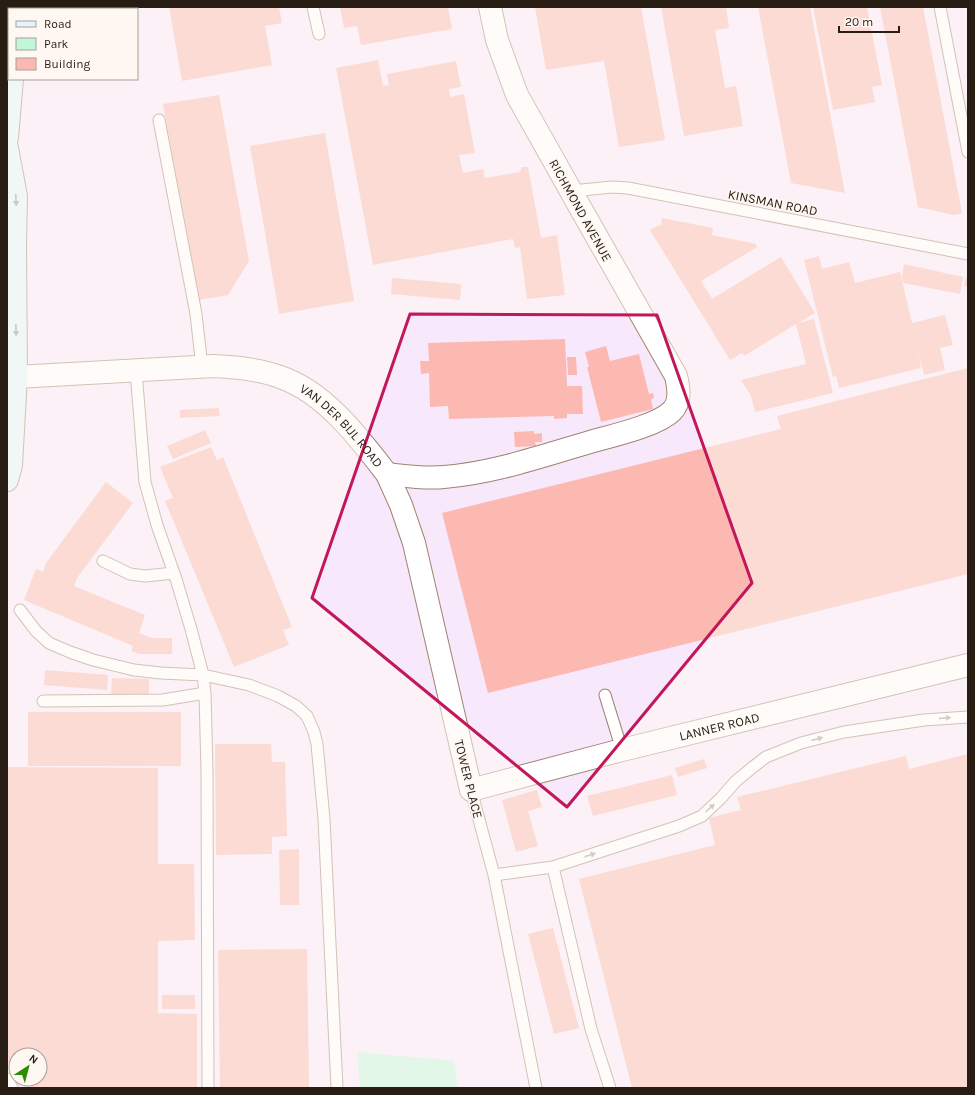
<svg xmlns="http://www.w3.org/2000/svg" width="975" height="1095" viewBox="0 0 975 1095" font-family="Karla,sans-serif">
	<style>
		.commercial { fill: #f8e8fc; fill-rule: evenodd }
		.green { fill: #c1f7d9 }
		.building { fill: #fbb9b2 }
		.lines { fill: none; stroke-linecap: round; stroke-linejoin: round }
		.lane-casing { stroke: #a0836c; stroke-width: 13 }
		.street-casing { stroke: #a0836c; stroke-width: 24 }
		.secondary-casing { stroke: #a0836c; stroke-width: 24 }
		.lane { stroke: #fff; stroke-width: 11 }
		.street { stroke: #fff; stroke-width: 22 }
		.secondary { stroke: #e2f3fd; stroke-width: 22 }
		.oneway { fill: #8e9394 }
		.oneway2 { fill: #9e9995 }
		.marked { fill: none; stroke: #c2185b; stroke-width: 3; stroke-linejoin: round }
		.labels { text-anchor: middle; stroke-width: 3.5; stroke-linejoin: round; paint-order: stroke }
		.street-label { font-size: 13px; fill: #281d13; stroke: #fef7f2 }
	</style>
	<rect width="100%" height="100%" fill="#fef7f2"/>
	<!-- commercial -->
	<path class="commercial" d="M 19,7 L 968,7 L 968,1088 L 7,1088 L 7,121 L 11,79 L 137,79 L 137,9 L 19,9 ZM 16,1055 L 40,1055 L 40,1079 L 16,1079 Z"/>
	<!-- green -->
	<path class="green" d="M 357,1052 L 454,1061 L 458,1088 L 360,1088 Z"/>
	<!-- building -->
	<path class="building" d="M 169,7 L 279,7 L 282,23 L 265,26 L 272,65 L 182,81 Z
		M 340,7 L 448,7 L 452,29 L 361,45 L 357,26 L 344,28 Z
		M 535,7 L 641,7 L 665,140 L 619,147 L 604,61 L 546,70 Z
		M 661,7 L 726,7 L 729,28 L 715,30 L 725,88 L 736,86 L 743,126 L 684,136 Z
		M 758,7 L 810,7 L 845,193 L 791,183 Z
		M 813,7 L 867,7 L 882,85 L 872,87 L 875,102 L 833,110 Z
		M 880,7 L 923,7 L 962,213 L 954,215 L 918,207 Z
		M 378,60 L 383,86 L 389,85 L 387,74 L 456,61 L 461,87 L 449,89 L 450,97 L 464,94 L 475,153 L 459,155 L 463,173 L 483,169 L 485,178 L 520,172 L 522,167 L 528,167 L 541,238 L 557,235 L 565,295 L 527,299 L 520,247 L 515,248 L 513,239 L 373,265 L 336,68 Z
		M 219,95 L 249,261 L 228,295 L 198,300 L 163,104 Z
		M 325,133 L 354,301 L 279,314 L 250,146 Z
		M 662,218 L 713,228 L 712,235 L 756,244 L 757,247 L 701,281 L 712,299 L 781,257 L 815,313 L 798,323 L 814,319 L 833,393 L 755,412 L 751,396 L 741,380 L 806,364 L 796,324 L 744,356 L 742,353 L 730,360 L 650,230 L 659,225 L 661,225 Z
		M 819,256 L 822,269 L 849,262 L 855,283 L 900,272 L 912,323 L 945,315 L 953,345 L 940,348 L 945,370 L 924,375 L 919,355 L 921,368 L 839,388 L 836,376 L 833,377 L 804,260 Z
		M 904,264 L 963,277 L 960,294 L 903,283 L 902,277 Z
		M 966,277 L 968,278 L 968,287 L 964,286 Z
		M 392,278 L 461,284 L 460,300 L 391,294 Z
		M 565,339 L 567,386 L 582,386 L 583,414 L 567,414 L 567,418 L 554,419 L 554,416 L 449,419 L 448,406 L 430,407 L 429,373 L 421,374 L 420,361 L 429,361 L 428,343 Z
		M 606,346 L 610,361 L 639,354 L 649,394 L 653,393 L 654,398 L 651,399 L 653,409 L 601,422 L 587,367 L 589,367 L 585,352 Z
		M 567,357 L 576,357 L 577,375 L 568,375 Z
		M 968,368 L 968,574 L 488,693 L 442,513 L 781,429 L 777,416 Z
		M 219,408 L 220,416 L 180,418 L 180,410 Z
		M 205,430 L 211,443 L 173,459 L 167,446 Z
		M 534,431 L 534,434 L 542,433 L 542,442 L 535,442 L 536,446 L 515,447 L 514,432 Z
		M 211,447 L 217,460 L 223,457 L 292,627 L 283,630 L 289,645 L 234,667 L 165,501 L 173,498 L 160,467 Z
		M 106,482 L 133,503 L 77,578 L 74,586 L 145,615 L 139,633 L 152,638 L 172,638 L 172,654 L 139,654 L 131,651 L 133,646 L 24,600 L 36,569 L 43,572 L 46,563 Z
		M 45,670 L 108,675 L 107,690 L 44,685 Z
		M 112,678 L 149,679 L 149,694 L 111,694 Z
		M 28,712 L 181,712 L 181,766 L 28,766 Z
		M 215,744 L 271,744 L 272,762 L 285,762 L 287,836 L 272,837 L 272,854 L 216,855 Z
		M 968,754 L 968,1088 L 632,1088 L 579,879 L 715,845 L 709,818 L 741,810 L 737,797 L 906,756 L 909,769 Z
		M 704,759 L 707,768 L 678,777 L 675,768 Z
		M 7,767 L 158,768 L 158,864 L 194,864 L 195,940 L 158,941 L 158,1013 L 197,1014 L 197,1088 L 31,1088 L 31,1079 L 40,1079 L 40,1055 L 16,1055 L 16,1063 L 7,1063 Z
		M 672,775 L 677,795 L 593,816 L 587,796 Z
		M 537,790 L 542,807 L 528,811 L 538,846 L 516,852 L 502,800 Z
		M 299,849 L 299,905 L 280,905 L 279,850 Z
		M 553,928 L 579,1028 L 554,1034 L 528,934 Z
		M 307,949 L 309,1088 L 220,1088 L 218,950 Z
		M 162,995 L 195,995 L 195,1009 L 162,1009 Z"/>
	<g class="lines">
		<defs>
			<path id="lane" d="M 313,7 L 319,34
				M 940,7 L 968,152
				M 159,120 L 196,314 L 202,367
				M 572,191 L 612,187 L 628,188 L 968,254
				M 136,371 L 145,482 L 157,525 L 176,579 L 191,629 L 203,675 L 205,693 L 207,771 L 208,1088
				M 103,561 L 130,574 L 145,576 L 174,573
				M 20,610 L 36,631 L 49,643 L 70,652 L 93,660 L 134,670 L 161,673 L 203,675 L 249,685 L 278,696 L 296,706 L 307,716 L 314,732 L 317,744 L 324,819 L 337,1088
				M 605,695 L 622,750
				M 43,701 L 163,700 L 205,693
				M 471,790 L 494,875 L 536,1088
				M 553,867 L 591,1029 L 610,1088
				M 494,875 L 553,867 L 679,826 L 702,816 L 721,798 L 736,781 L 753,767 L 766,757 L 801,743 L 844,732 L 924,720 L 968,717
				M 7,1079 L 12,1088"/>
			<g id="street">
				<path id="s1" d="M 16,377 L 214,366 C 237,367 259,369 280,377 C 325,392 359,438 387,474 C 406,476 425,479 444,477 C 494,473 542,456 590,442 C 611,436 657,426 672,411 C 681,402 679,388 676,376 L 581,209 L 517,95 L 497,40 L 490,7"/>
				<path id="s2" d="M 387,474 L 401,505 L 414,543 L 471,790 L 622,750 L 968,665"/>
			</g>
			<path id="secondary" d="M 20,9 L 20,7
				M 7,138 L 12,79
				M 7,148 L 16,196 L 15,245 L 16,377 L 11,465 L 7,480"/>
		</defs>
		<!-- lane casing -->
		<use href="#lane" class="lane-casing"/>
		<!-- street casing -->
		<use href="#street" class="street-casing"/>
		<!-- secondary casing -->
		<use href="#secondary" class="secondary-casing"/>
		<!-- lane -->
		<use href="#lane" class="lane"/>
		<!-- street -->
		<use href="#street" class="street"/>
		<!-- secondary -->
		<use href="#secondary" class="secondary"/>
	</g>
	<!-- one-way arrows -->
	<defs><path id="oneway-solid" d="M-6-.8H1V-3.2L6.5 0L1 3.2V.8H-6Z"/></defs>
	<g class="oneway">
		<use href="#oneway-solid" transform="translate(16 200) rotate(88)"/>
		<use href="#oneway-solid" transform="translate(16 330) rotate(89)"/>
	</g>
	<g class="oneway2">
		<use href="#oneway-solid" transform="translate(945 718) rotate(-4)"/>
		<use href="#oneway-solid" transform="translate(817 739) rotate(-15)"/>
		<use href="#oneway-solid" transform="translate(710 808) rotate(-42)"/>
		<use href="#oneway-solid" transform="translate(590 855) rotate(-18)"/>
	</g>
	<!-- marked area -->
	<path d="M0 0H975V1095H0ZM 410,314 L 657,315 L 752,583 L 567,807 L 312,598 Z" fill="#fef7f2" fill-opacity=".55" fill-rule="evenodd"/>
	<path class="marked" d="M 410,314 L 657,315 L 752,583 L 567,807 L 312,598 Z"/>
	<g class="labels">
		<!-- street labels -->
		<g class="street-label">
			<text transform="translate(773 202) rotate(11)" y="5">KINSMAN ROAD</text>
			<text transform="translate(581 210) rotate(61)" y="5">RICHMOND AVENUE</text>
			<text dy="5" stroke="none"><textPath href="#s1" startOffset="345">VAN DER BIJL ROAD</textPath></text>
			<text dy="5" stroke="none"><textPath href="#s2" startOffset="584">LANNER ROAD</textPath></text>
			<text transform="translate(469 779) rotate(76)" y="5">TOWER PLACE</text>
		</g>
	</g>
	<!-- border -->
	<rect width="975" height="1095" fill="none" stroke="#281d13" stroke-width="16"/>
	<!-- legend -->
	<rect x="8" y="8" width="130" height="72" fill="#fef7f2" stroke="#a8a099"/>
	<rect x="16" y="21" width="20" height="6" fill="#e2f3fd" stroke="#a8a099"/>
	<text x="44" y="28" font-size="12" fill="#281d13">Road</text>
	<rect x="16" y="38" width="20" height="12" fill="#c1f7d9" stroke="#a8a099"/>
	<text x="44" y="48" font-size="12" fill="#281d13">Park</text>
	<rect x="16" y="58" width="20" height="12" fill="#fbb9b2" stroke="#a8a099"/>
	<text x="44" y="68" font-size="12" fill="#281d13">Building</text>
	<!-- north arrow -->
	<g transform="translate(28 1067) rotate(36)"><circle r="19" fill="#fef7f2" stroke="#a8a099"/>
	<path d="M0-3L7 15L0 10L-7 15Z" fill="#2b8d04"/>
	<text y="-6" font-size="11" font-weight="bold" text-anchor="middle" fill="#281d13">N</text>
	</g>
	<!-- scale -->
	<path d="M839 26v6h60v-6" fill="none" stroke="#281d13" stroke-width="2"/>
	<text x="845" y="26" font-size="12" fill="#281d13" stroke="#fef7f2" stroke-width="3" paint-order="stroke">20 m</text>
</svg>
